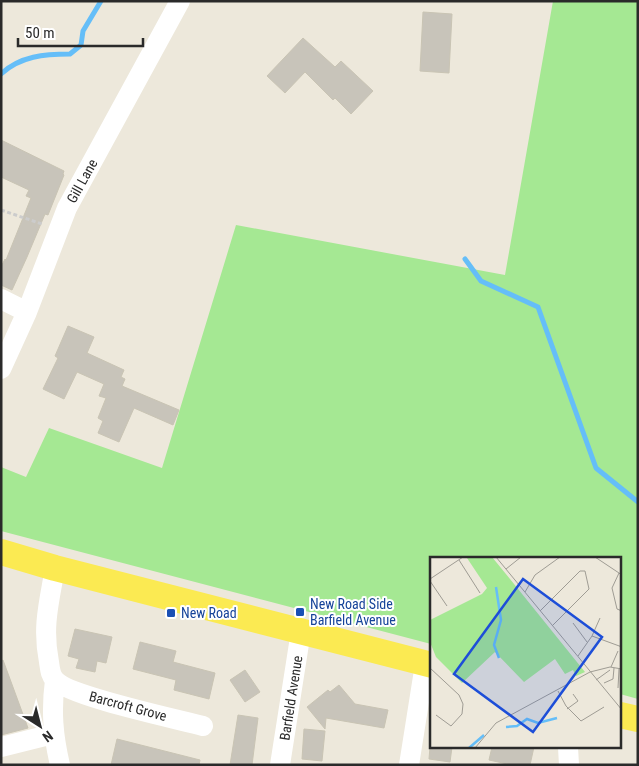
<svg xmlns="http://www.w3.org/2000/svg" width="639" height="766" viewBox="0 0 639 766" font-family="'Roboto Condensed',sans-serif">
	<style>
		.green { fill: #a5e893 }
		.lines { fill: none; stroke-linecap: round; stroke-linejoin: round }
		.stream { stroke: #65bef8; stroke-width: 5 }
		.building { fill: #c8c4ba; stroke: #c9c4b4 }
		.path { stroke: #ccc; stroke-width: 3; stroke-dasharray: 4 2.5; stroke-linecap: butt }
		.minor { stroke: #fff; stroke-width: 20 }
		.major { stroke: #fbea52; stroke-width: 26 }
		.transit-dot { fill: #1a4fb4; stroke: #fff; stroke-width: 2 }
		.labels { text-anchor: middle; stroke-width: 4; stroke-linejoin: round; paint-order: stroke }
		.street-label { font-size: 14px; fill: #2a2a2a; stroke: #fff }
		.transit-label { font-size: 14px; fill: #164399; stroke: #fff; text-anchor: start }
		.inset-river { fill: none; stroke: #65bef8; stroke-width: 2.5 }
		.inset-road { fill: none; stroke: #9f9c94; stroke-width: 1 }
		.view { fill: #1d4ed8; fill-opacity: 0.15; stroke: #1d4ed8; stroke-width: 2.5 }
		.inset-edge { fill: none; stroke: #2a2a2a; stroke-width: 2.5 }
	</style>
	<rect width="100%" height="100%" fill="#ede8db"/>
	<!-- green -->
	<path class="green" d="M 553,1 L 638,1 L 638,699 L 620,694 L 620,558 L 432,558 L 431,644 L 1,531 L 1,467 L 26,477 L 49,428 L 162,468 L 236,225 L 505,275 Z"/>
	<g class="lines">
		<!-- stream -->
		<path class="stream" d="M 1,74 C 20,56 45,54 70,54 L 81,45 L 83,31 L 101,1
			M 465,259 L 481,281 L 538,307 L 596,468 L 638,502"/>
	</g>
	<!-- building -->
	<path class="building" d="M 423,12 L 452,14 L 449,73 L 420,71 Z
		M 303,38 L 335,67 L 341,61 L 373,91 L 351,114 L 335,98 L 333,100 L 305,72 L 285,93 L 267,76 Z
		M 1,140 L 64,171 L 63,174 L 64,175 L 48,215 L 45,214 L 27,257 L 12,290 L 1,285 L 1,267 L 5,259 L 6,260 L 31,198 L 26,196 L 29,190 L 1,177 Z
		M 68,326 L 94,337 L 87,353 L 124,370 L 121,377 L 125,379 L 122,386 L 179,410 L 173,425 L 134,408 L 119,442 L 98,433 L 103,421 L 98,418 L 106,398 L 99,396 L 104,384 L 77,372 L 64,399 L 43,389 L 58,358 L 55,356 Z
		M 75,629 L 112,637 L 106,663 L 97,661 L 95,672 L 76,668 L 79,659 L 68,656 Z
		M 140,642 L 176,651 L 173,662 L 215,673 L 209,699 L 174,690 L 176,680 L 133,669 Z
		M 3,660 L 28,728 L 1,735 L 1,661 Z
		M 245,670 L 260,692 L 245,702 L 230,680 Z
		M 339,685 L 355,704 L 388,710 L 384,728 L 326,718 L 325,729 L 307,707 L 328,690 L 330,692 Z
		M 238,715 L 258,718 L 252,765 L 230,765 Z
		M 304,729 L 325,731 L 322,761 L 302,759 Z
		M 117,739 L 200,760 L 199,765 L 111,765 Z
		M 430,747 L 452,747 L 450,762 L 429,759 Z
		M 492,747 L 534,747 L 530,765 L 512,765 L 489,760 Z"/>
	<g class="lines">
		<!-- path -->
		<path class="path" d="M 1,210 L 42,224"/>
		<!-- minor -->
		<path class="minor" d="M 1,299 L 27,312
			M 1,369 L 27,312 L 67,208 L 180,1
			M 55,568 C 49,603 42,627 49,662 C 50,668 50,675 55,680 C 68,696 177,719 203,726
			M 55,680 C 51,711 53,735 60,765
			M 1,747 L 53,734
			M 568,747 L 569,765
			M 280,765 L 301,631
			M 409,765 L 425,664"/>
		<!-- major -->
		<path class="major" d="M 1,552 L 55,568 L 432,665
			M 620,715 L 638,719"/>
	</g>
	<!-- markers -->
	<g class="transit-dot">
		<rect x="295" y="607" width="10" height="10" rx="2.5"/>
		<rect x="166" y="608" width="10" height="10" rx="2.5"/>
	</g>
	<g class="labels">
		<!-- street labels -->
		<g class="street-label">
			<text transform="translate(82 181) rotate(-61)" y="5">Gill Lane</text>
			<text transform="translate(291 698) rotate(-81)" y="5">Barfield Avenue</text>
			<text transform="translate(128 706) rotate(15)" y="5">Barcroft Grove</text>
		</g>
		<!-- transit labels -->
		<g class="transit-label">
			<text x="310" y="609">New Road Side<tspan x="310" dy="16">Barfield Avenue</tspan></text>
			<text x="181" y="618">New Road</text>
		</g>
	</g>
	<!-- overview -->
	<g transform="translate(430 557)">
		<rect width="191" height="191" fill="#ede8db"/>
		<path d="M 62,0 L 80,22 L 155,115 L 146,119 L 143,113 L 135,117 L 125,102 L 94,125 L 65,95 L 32,126 L 6,100 L 0,85 L 0,63 L 52,37 L 57,31 L 37,1 Z" fill="#a5e893"/>
		<path class="inset-river" d="M 66,30 L 71,63 L 64,88 L 69,101M 76,170 L 87,169 L 97,162 L 108,166 L 127,161M 39,191 L 54,178"/>
		<path class="inset-road" d="M 66,0 L 192,153M 165,0 L 192,18M 29,3 L 50,36M 76,12 L 91,0M 189,16 L 182,31 L 187,52 L 192,54M 0,22 L 33,0M 0,24 L 17,49M 95,35 L 105,18 L 130,0M 110,54 L 150,14 L 155,14M 143,66 L 157,85M 122,69 L 159,32 L 155,14M 162,79 L 192,90M 148,99 L 162,79 L 170,61M 181,110 L 188,94M 0,111 L 29,138 L 33,147 L 32,157 L 21,169 L 6,158M 166,123 L 180,113M 174,126 L 183,122 L 184,111M 188,131 L 189,112M 128,134 L 136,149 L 151,164 L 174,150M 137,152 L 148,144 L 143,137M 45,191 L 66,166 L 160,115 L 180,110 L 192,112"/>
		<path class="view" d="M 93,22 L 172,80 L 103,175 L 24,117 Z"/>
		<rect width="191" height="191" class="inset-edge"/>
	</g>
	<!-- border -->
	<rect width="639" height="766" fill="none" stroke="#2a2a2a" stroke-width="5"/>
	<!-- north arrow -->
	<g transform="translate(40 726) rotate(144)" stroke="#ffffff" stroke-width="4" paint-order="stroke">
	<path d="M0-4L9 19L0 12L-9 19Z" fill="#2a2a2a"/>
	<text y="-8" font-size="14" font-weight="bold" text-anchor="middle" fill="#2a2a2a">N</text>
	</g>
	<!-- scale -->
	<path d="M18 38v8h125v-8" fill="none" stroke="#2a2a2a" stroke-width="2.5"/>
	<text x="25" y="38" font-size="15" fill="#2a2a2a" stroke="#ffffff" stroke-width="4" paint-order="stroke">50 m</text>
</svg>
